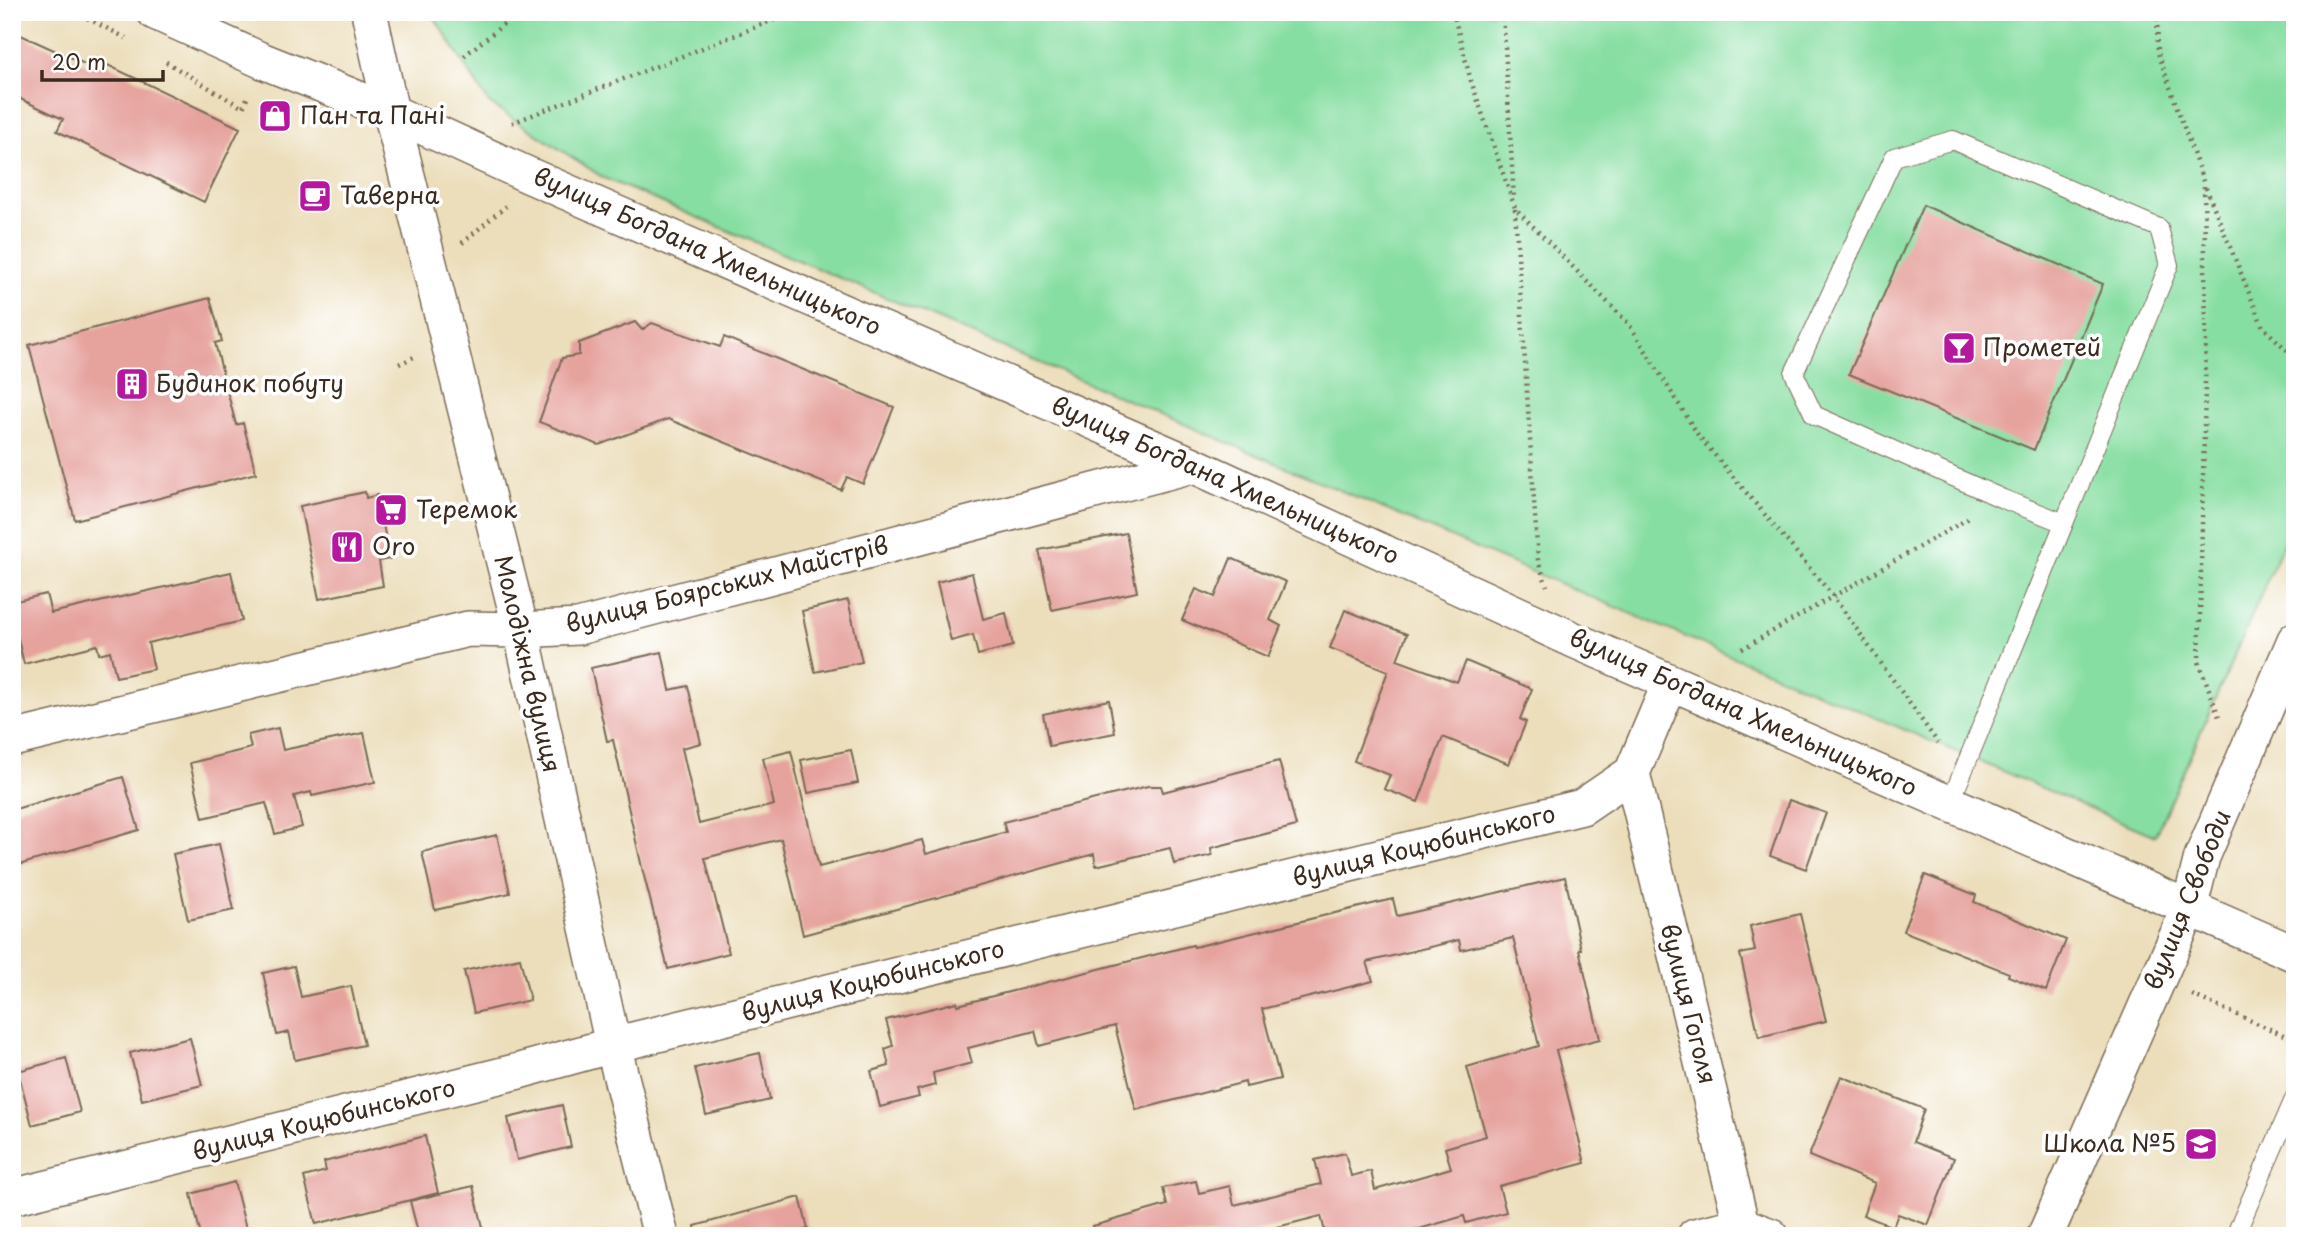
<svg xmlns="http://www.w3.org/2000/svg" width="2307" height="1248" viewBox="0 0 2307 1248" font-family="'Playpen Sans',sans-serif">
	<style>
		.green { fill: #87dea2; stroke: #618460; stroke-width: 2 }
		.building { fill: #e6a39e }
		.lines { fill: none; stroke-linecap: round; stroke-linejoin: round }
		.lane-casing { stroke: #796955; stroke-width: 20 }
		.street-casing { stroke: #796955; stroke-width: 38 }
		.path { stroke: #796955; stroke-width: 4.5; stroke-dasharray: 2 5; stroke-linecap: butt }
		.lane { stroke: #fff; stroke-width: 18 }
		.street { stroke: #fff; stroke-width: 35 }
		.labels { text-anchor: middle; stroke-width: 7; stroke-linejoin: round; paint-order: stroke }
		.poi-label { font-size: 24px; fill: #3b2a1e; stroke: #fff; text-anchor: start }
		.street-label { font-size: 24px; fill: #3b2a1e; stroke: #fff }
	</style>
	<rect width="100%" height="100%" fill="#fff"/>
	<filter id="ink" filterUnits="userSpaceOnUse"><feTurbulence type="fractalNoise" baseFrequency=".0143" numOctaves="2"/><feDisplacementMap in="SourceGraphic" scale="14" xChannelSelector="R" yChannelSelector="G"/><feConvolveMatrix kernelMatrix="1 2 1 2 8 2 1 2 1" color-interpolation-filters="sRGB"/></filter>
	<filter id="wash" filterUnits="userSpaceOnUse"><feTurbulence type="fractalNoise" baseFrequency=".00686" numOctaves="4" result="noise"/><feDisplacementMap in="SourceGraphic" scale="28" xChannelSelector="R" yChannelSelector="G"/><feGaussianBlur stdDeviation="1.57" result="paint"/><feColorMatrix in="noise" values="0 0 0 0 0 0 0 0 0 0 0 0 0 0 0 0 0 1.4 0 .05"/><feComposite in="paint" operator="in"/></filter>
	<g filter="url(#wash)">
		<rect width="100%" height="100%" fill="#ecdebb"/>
		<!-- green -->
		<path class="green" d="M 431,12 L 2295,12 L 2295,517 L 2155,836 L 604,178 L 489,103 Z"/>
		<g id="blocks">
			<!-- building -->
			<path class="building" d="M 12,31 L 89,66 L 93,58 L 240,128 L 204,202 L 57,131 L 63,119 L 12,95 Z
				M 1923,205 L 2103,284 L 2034,450 L 1849,374 Z
				M 210,298 L 222,341 L 215,343 L 236,425 L 243,423 L 256,473 L 75,520 L 29,345 Z
				M 635,322 L 642,330 L 652,323 L 720,347 L 724,337 L 894,407 L 863,484 L 847,477 L 841,490 L 668,419 L 599,445 L 539,422 L 562,358 L 579,355 L 579,343 Z
				M 365,492 L 366,498 L 377,495 L 390,559 L 379,561 L 383,586 L 319,599 L 300,506 Z
				M 1126,533 L 1137,592 L 1052,610 L 1039,550 Z
				M 1231,558 L 1286,582 L 1270,620 L 1281,626 L 1268,657 L 1182,620 L 1196,589 L 1215,597 Z
				M 231,572 L 242,621 L 148,643 L 154,669 L 116,677 L 110,651 L 99,654 L 97,645 L 24,664 L 12,614 L 12,602 L 46,594 L 51,613 Z
				M 972,573 L 983,619 L 1006,613 L 1013,646 L 978,655 L 973,635 L 951,641 L 937,582 Z
				M 848,600 L 862,662 L 815,672 L 802,611 Z
				M 1345,610 L 1407,634 L 1397,660 L 1457,682 L 1466,661 L 1532,689 L 1520,719 L 1526,722 L 1509,764 L 1443,737 L 1418,802 L 1384,789 L 1390,775 L 1354,761 L 1388,671 L 1330,648 Z
				M 662,652 L 670,690 L 688,686 L 701,743 L 682,748 L 699,824 L 774,805 L 763,758 L 791,751 L 819,867 L 922,840 L 926,854 L 1006,832 L 1003,822 L 1148,786 L 1161,786 L 1163,792 L 1279,761 L 1296,826 L 1211,848 L 1212,855 L 1174,864 L 1170,848 L 1096,866 L 1094,854 L 803,935 L 781,839 L 705,858 L 729,953 L 668,969 L 643,872 L 613,740 L 607,741 L 591,668 Z
				M 1109,700 L 1115,733 L 1049,746 L 1043,714 Z
				M 278,728 L 283,750 L 364,733 L 375,782 L 312,796 L 311,792 L 294,796 L 302,827 L 275,834 L 266,803 L 203,818 L 190,763 L 251,748 L 248,735 Z
				M 851,750 L 858,783 L 808,793 L 801,760 Z
				M 123,777 L 139,830 L 12,867 L 12,810 Z
				M 1789,800 L 1826,813 L 1806,869 L 1770,856 Z
				M 497,835 L 510,893 L 435,910 L 422,852 Z
				M 219,844 L 234,910 L 188,920 L 173,854 Z
				M 1925,875 L 1976,895 L 1974,902 L 2066,940 L 2046,991 L 2008,976 L 2009,973 L 1903,931 Z
				M 1565,877 L 1581,949 L 1579,949 L 1600,1039 L 1556,1050 L 1585,1163 L 1499,1186 L 1506,1212 L 1466,1223 L 1464,1216 L 1395,1236 L 1326,1236 L 1321,1216 L 1241,1236 L 1094,1236 L 1093,1226 L 1167,1205 L 1163,1188 L 1196,1181 L 1199,1193 L 1230,1186 L 1234,1205 L 1321,1184 L 1315,1160 L 1345,1153 L 1351,1176 L 1371,1171 L 1375,1190 L 1451,1168 L 1445,1148 L 1486,1136 L 1467,1067 L 1539,1046 L 1513,938 L 1461,950 L 1459,940 L 1367,962 L 1373,981 L 1262,1009 L 1280,1079 L 1246,1087 L 1245,1082 L 1136,1110 L 1115,1026 L 1039,1046 L 1035,1031 L 968,1048 L 972,1063 L 933,1073 L 935,1085 L 917,1090 L 919,1097 L 880,1107 L 871,1071 L 889,1066 L 885,1049 L 893,1046 L 886,1020 L 957,1002 L 958,1005 L 1193,945 L 1194,947 L 1393,899 L 1397,916 Z
				M 1800,914 L 1826,1021 L 1759,1037 L 1740,954 L 1755,951 L 1750,926 Z
				M 520,958 L 530,1000 L 474,1013 L 464,971 Z
				M 294,966 L 301,997 L 351,986 L 364,1045 L 295,1060 L 289,1032 L 277,1035 L 263,973 Z
				M 190,1038 L 202,1085 L 142,1100 L 130,1053 Z
				M 760,1053 L 770,1100 L 706,1115 L 695,1068 Z
				M 66,1058 L 80,1112 L 32,1125 L 18,1071 Z
				M 1841,1076 L 1924,1109 L 1913,1142 L 1954,1158 L 1928,1225 L 1898,1214 L 1893,1227 L 1863,1215 L 1875,1183 L 1809,1156 Z
				M 562,1105 L 571,1147 L 517,1160 L 508,1118 Z
				M 425,1136 L 438,1193 L 316,1224 L 304,1177 L 326,1171 L 324,1162 Z
				M 234,1182 L 248,1236 L 201,1236 L 191,1194 Z
				M 473,1186 L 483,1227 L 446,1236 L 419,1236 L 410,1201 Z
				M 800,1197 L 808,1229 L 784,1236 L 696,1236 L 695,1226 Z"/>
		</g>
	</g>
	<g filter="url(#ink)">
		<use href="#blocks" fill-opacity="0" stroke="#796955" stroke-width="2"/>
		<g class="lines">
			<defs>
				<path id="lane" d="M 1950,803 L 1969,757 L 2169,265 L 2159,228 L 1953,140 L 1894,157 L 1794,373 L 1814,415 L 2003,499 L 2064,523
					M 2235,1236 L 2295,1097"/>
				<path id="street" d="M 155,12 L 263,61 L 391,112 L 528,175 L 1193,465 L 1574,640 L 2295,954
					M 369,12 L 391,112 L 521,630 L 613,1045 L 661,1236
					M 12,739 L 468,629 L 521,630 L 578,627 L 1193,465
					M 1632,773 L 1744,1236
					M 12,1197 L 519,1071 L 613,1045 L 1582,807 L 1632,773 L 1670,683
					M 1695,1236 L 1741,1225 L 1771,1236
					M 2045,1236 L 2189,909 L 2202,857 L 2295,640"/>
			</defs>
			<!-- lane casing -->
			<use href="#lane" class="lane-casing"/>
			<!-- street casing -->
			<use href="#street" class="street-casing"/>
			<!-- path -->
			<path class="path" d="M 75,12 L 126,38
				M 1453,12 L 1471,81 L 1515,208 L 1629,324 L 1698,435 L 1833,596 L 1938,743
				M 1503,12 L 1514,200
				M 2157,12 L 2158,53 L 2204,184 L 2206,339 L 2199,662 L 2219,717
				M 464,56 L 519,12
				M 166,62 L 243,108 L 248,96
				M 512,123 L 794,12
				M 2206,188 L 2263,327 L 2295,358
				M 1515,209 L 1538,561 L 1547,586
				M 462,243 L 506,206
				M 399,364 L 414,357
				M 1742,649 L 1971,517
				M 2192,995 L 2295,1040"/>
			<!-- lane -->
			<use href="#lane" class="lane"/>
			<!-- street -->
			<use href="#street" class="street"/>
		</g>
	</g>
	<!-- icons -->
	<defs>
		<symbol id="shop-square" viewBox="-11 -11 22 22"><rect x="-9" y="-9" width="18" height="18" rx="4" fill="#b5179e" stroke="#fff"/><path d="M-5-2.5h2.3a2.7 3.5 0 0 1 5.4 0H5L5.5 6h-11ZM-1.5-2.5h3a1.5 2.3 0 0 0-3 0Z" fill="#fff"/></symbol>
		<symbol id="cafe-square" viewBox="-11 -11 22 22"><rect x="-9" y="-9" width="18" height="18" rx="4" fill="#b5179e" stroke="#fff"/><path d="M-5.5-4.5H6V0H3Q3 3.5 0 3.5H-2.5Q-5.5 3.5-5.5 0ZM3-3.2v2h1.7v-2ZM-6 4.5H4V6H-6Z" fill="#fff"/></symbol>
		<symbol id="bar-square" viewBox="-11 -11 22 22"><rect x="-9" y="-9" width="18" height="18" rx="4" fill="#b5179e" stroke="#fff"/><path d="M-6-5H6L.8 .8V4.5H3.5V6h-7V4.5H-.8V.8Z" fill="#fff"/></symbol>
		<symbol id="building-square" viewBox="-11 -11 22 22"><rect x="-9" y="-9" width="18" height="18" rx="4" fill="#b5179e" stroke="#fff"/><path d="M-4-6H4V6H1V3H-1V6H-4ZM-2.5-4.3h1.7v1.8h-1.7ZM.8-4.3h1.7v1.8H.8ZM-2.5-1h1.7V.8h-1.7ZM.8-1h1.7V.8H.8Z" fill="#fff"/></symbol>
		<symbol id="supermarket-square" viewBox="-11 -11 22 22"><rect x="-9" y="-9" width="18" height="18" rx="4" fill="#b5179e" stroke="#fff"/><path d="M-6-5.5h2.5l.6 2H6L4.5 2H-2.5L-4.4-4H-6ZM-1.5 3.2a1.3 1.3 0 1 0 .1 0ZM3 3.2a1.3 1.3 0 1 0 .1 0Z" fill="#fff"/></symbol>
		<symbol id="restaurant-square" viewBox="-11 -11 22 22"><rect x="-9" y="-9" width="18" height="18" rx="4" fill="#b5179e" stroke="#fff"/><path d="M-5-6h1v4h1v-4h1v4h1v-4h1v5L-1.5 .5V6h-2V.5L-5-1ZM5-6V6H3V1.5H1.5Q1.5-4 5-6Z" fill="#fff"/></symbol>
		<symbol id="school-square" viewBox="-11 -11 22 22"><rect x="-9" y="-9" width="18" height="18" rx="4" fill="#b5179e" stroke="#fff"/><path d="M0-5L7-2L0 1L-7-2ZM-4 1L0 2.5L4 1V4Q0 6-4 4Z" fill="#fff"/></symbol>
	</defs>
	<g fill-rule="evenodd">
		<use href="#shop-square" x="256" y="97" width="38" height="38"/>
		<use href="#cafe-square" x="296" y="177" width="38" height="38"/>
		<use href="#bar-square" x="1940" y="329" width="38" height="38"/>
		<use href="#building-square" x="113" y="365" width="38" height="38"/>
		<use href="#supermarket-square" x="372" y="491" width="38" height="38"/>
		<use href="#restaurant-square" x="328" y="528" width="38" height="38"/>
		<use href="#school-square" x="2182" y="1125" width="38" height="38"/>
	</g>
	<g class="labels">
		<!-- poi labels -->
		<g class="poi-label">
			<text x="300" y="124">Пан та Пані</text>
			<text x="340" y="204">Таверна</text>
			<text x="1983" y="356">Прометей</text>
			<text x="156" y="392">Будинок побуту</text>
			<text x="416" y="518">Теремок</text>
			<text x="372" y="555">Oro</text>
			<text x="2176" y="1152" text-anchor="end">Школа №5</text>
		</g>
		<!-- street labels -->
		<g class="street-label">
			<text transform="translate(707 252) rotate(24)" y="8">вулиця Богдана Хмельницького</text>
			<text transform="translate(1225 481) rotate(24)" y="8">вулиця Богдана Хмельницького</text>
			<text transform="translate(727 585) rotate(-14)" y="8">вулиця Боярських Майстрів</text>
			<text transform="translate(527 664) rotate(77)" y="8">Молодіжна вулиця</text>
			<text transform="translate(1743 713) rotate(24)" y="8">вулиця Богдана Хмельницького</text>
			<text transform="translate(1424 846) rotate(-14)" y="8">вулиця Коцюбинського</text>
			<text transform="translate(2188 900) rotate(-68)" y="8">вулиця Свободи</text>
			<text transform="translate(873 981) rotate(-14)" y="8">вулиця Коцюбинського</text>
			<text transform="translate(1688 1004) rotate(76)" y="8">вулиця Гоголя</text>
			<text transform="translate(324 1120) rotate(-14)" y="8">вулиця Коцюбинського</text>
		</g>
	</g>
	<!-- margin -->
	<rect width="2307" height="1248" fill="none" stroke="#fff" stroke-width="42"/>
	<!-- scale -->
	<path d="M42 70v10h121v-10" fill="none" stroke="#3b2a1e" stroke-width="3.5"/>
	<text x="52" y="70" font-size="21" fill="#3b2a1e" stroke="#ffffff" stroke-width="5" paint-order="stroke">20 m</text>
</svg>
